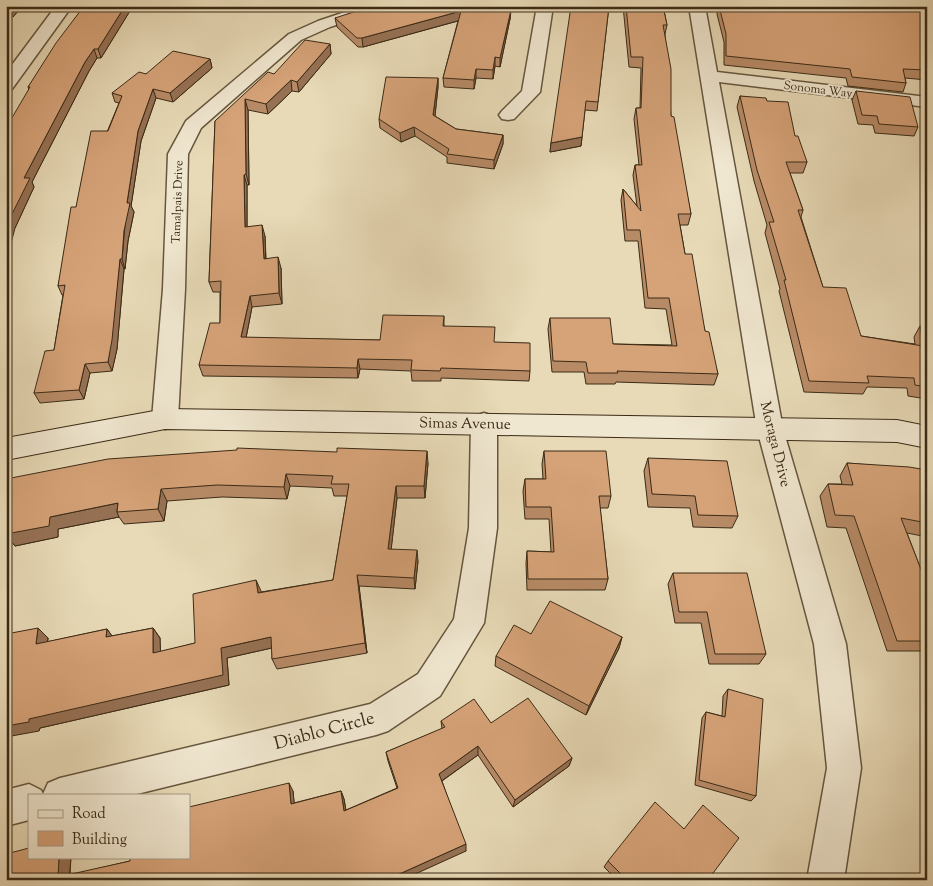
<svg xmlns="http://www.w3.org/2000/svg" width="933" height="886" viewBox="0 0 933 886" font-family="'Sorts Mill Goudy',serif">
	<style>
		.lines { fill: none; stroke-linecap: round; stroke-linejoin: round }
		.street-casing { stroke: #66563e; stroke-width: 3 }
		.secondary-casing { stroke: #3a2a16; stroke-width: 2 }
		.street { fill: #f0e7d0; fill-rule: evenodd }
		.secondary { fill: #f0e7d0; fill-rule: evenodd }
		.wall { fill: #b88b67; stroke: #3a2a16 }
		.shaded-wall { fill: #967154; stroke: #3a2a16 }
		.building { fill: #d6a278; stroke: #3a2a16 }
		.labels { text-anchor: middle; stroke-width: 4; stroke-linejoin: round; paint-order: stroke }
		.far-street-label { font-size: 12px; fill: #3a2a16; stroke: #f0e7d0 }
		.street-label { font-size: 15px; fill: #3a2a16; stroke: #f0e7d0 }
		.near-street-label { font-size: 18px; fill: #3a2a16; stroke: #f0e7d0 }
	</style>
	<rect width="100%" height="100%" fill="#e8dab7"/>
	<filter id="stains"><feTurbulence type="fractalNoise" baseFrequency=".004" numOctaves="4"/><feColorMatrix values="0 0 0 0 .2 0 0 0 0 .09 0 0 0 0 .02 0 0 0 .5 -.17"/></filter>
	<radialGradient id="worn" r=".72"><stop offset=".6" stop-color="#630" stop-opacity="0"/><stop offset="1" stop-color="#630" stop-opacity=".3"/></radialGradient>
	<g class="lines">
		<defs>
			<path id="street" d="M 56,6 L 72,6 L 12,89 L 6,90 L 6,73 Z
				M 363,6 L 388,6 L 385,9 L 330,27 L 301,40 L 201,128 L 188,154 L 185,289 L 178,419 L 174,426 L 165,429 L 156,426 L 152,419 L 163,289 L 168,154 L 186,121 L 289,34 L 318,21 Z
				M 537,6 L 553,6 L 540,92 L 514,119 L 508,120 L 502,119 L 499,115 L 502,111 L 522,91 Z
				M 689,6 L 705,6 L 717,72 L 927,97 L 927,107 L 719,82 L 783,429 L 846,644 L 861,768 L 844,880 L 807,880 L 827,768 L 814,644 L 757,429 Z
				M 484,413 L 493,416 L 497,423 L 497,528 L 484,623 L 440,696 L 388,731 L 376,735 L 133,795 L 29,795 L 29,820 L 6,826 L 6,790 L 29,784 L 41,790 L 43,794 L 48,783 L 60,778 L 370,704 L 418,674 L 454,619 L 469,528 L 471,423 L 475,416 Z"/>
			<path id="secondary" d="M 165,409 L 897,420 L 927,426 L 927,448 L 897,442 L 165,429 L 6,460 L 6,438 Z"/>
		</defs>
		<!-- street casing -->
		<use href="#street" class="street-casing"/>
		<!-- secondary casing -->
		<use href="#secondary" class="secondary-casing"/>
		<!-- street -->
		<use href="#street" class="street"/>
		<!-- secondary -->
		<use href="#secondary" class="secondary"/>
	</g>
	<!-- wall -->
	<path class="wall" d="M 6,6 L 29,6 L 26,10 L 19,10 L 13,17 L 6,17 Z
		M 84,6 L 133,6 L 101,58 L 97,58 L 89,71 L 32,182 L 34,187 L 15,228 L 29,90 L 28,87 Z
		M 609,6 L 597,111 L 585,110 L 581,146 L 550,152 L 551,143 Z
		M 623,6 L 663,6 L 667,25 L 665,34 L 671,116 L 691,214 L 688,225 L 680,225 L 685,254 L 705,331 L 718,374 L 714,385 L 616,382 L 615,384 L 586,384 L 584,372 L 552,372 L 548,329 L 550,318 L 613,344 L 672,345 L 666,309 L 645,308 L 638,241 L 625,241 L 621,200 L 623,189 L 637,206 L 633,175 L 635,165 L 639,165 L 634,119 L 636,108 L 640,108 L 641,68 L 629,67 Z
		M 718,6 L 784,8 L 784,6 L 927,6 L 927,80 L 905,78 L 906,83 L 903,92 L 848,86 L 846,78 L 724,65 L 724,42 L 717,14 Z
		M 511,10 L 510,19 L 500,67 L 495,66 L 493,79 L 476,78 L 474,89 L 444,87 L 443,78 L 458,21 L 363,47 L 358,47 L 337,27 L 335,18 Z
		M 330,44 L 331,54 L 299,92 L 292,91 L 268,114 L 248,110 L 249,185 L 247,185 L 247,227 L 265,236 L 266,258 L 281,268 L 282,304 L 252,307 L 246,338 L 380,340 L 444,316 L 444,326 L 494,342 L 530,371 L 529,381 L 441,378 L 441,381 L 412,381 L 411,371 L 360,369 L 358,378 L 203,376 L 199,365 L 220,323 L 220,292 L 213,292 L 209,282 L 215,121 L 274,74 Z
		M 210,59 L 212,68 L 173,102 L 156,98 L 141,141 L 131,206 L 134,212 L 128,241 L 125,269 L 124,269 L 117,349 L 112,371 L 90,373 L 84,399 L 40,403 L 34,393 L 54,350 L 63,295 L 62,295 L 58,286 L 76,207 L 119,103 L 115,102 L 112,93 L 146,74 Z
		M 438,78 L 438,87 L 435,116 L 456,129 L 503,135 L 503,144 L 494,169 L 447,163 L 447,157 L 415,136 L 401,142 L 380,128 L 379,119 Z
		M 856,91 L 918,127 L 914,136 L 875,133 L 873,125 L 858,124 L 852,100 Z
		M 740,96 L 767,101 L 795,136 L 807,162 L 803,173 L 790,173 L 803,210 L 801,217 L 823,287 L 861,336 L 915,344 L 914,337 L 920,326 L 927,327 L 927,399 L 908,396 L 907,388 L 867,387 L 863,394 L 804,392 L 779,291 L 780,289 L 765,233 L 767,225 L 754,181 L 737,107 Z
		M 544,451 L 611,496 L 608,508 L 600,508 L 608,579 L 605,590 L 527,590 L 526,563 L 527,551 L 551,552 L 549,519 L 525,519 L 523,491 L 525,479 L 543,479 L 542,464 Z
		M 648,458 L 738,516 L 732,528 L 693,527 L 690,508 L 648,507 L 644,471 Z
		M 428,463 L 425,498 L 397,498 L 391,549 L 418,561 L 415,589 L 359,586 L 367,653 L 277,669 L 272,659 L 272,648 L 227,658 L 229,685 L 40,728 L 39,731 L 48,638 L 47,642 L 107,629 L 112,636 L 153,628 L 160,638 L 160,652 L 195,643 L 261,592 L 333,580 L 347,496 L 334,496 L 332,488 L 290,486 L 287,499 L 222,497 L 167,501 L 164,521 L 124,524 L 119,517 L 58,529 L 58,537 L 15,546 L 12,542 L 6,543 L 6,479 Z
		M 847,463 L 927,470 L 927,537 L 907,533 L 927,585 L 927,651 L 887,651 L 846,528 L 827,527 L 820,496 L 828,484 L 842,484 L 840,476 Z
		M 673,573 L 766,654 L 759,664 L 709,664 L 701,623 L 675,623 L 668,584 Z
		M 531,634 L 622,637 L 619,648 L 586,715 L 495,666 L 496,656 Z
		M 728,689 L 756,796 L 751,801 L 695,785 L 702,718 L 706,712 L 722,716 L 723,696 Z
		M 441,721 L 491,723 L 572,758 L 569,766 L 513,807 L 478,755 L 442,781 L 466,851 L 6,880 L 29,857 L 71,857 L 70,875 L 130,861 L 293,791 L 294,803 L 341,791 L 344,799 L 346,810 L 397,788 L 388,761 L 386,752 L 442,729 Z
		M 684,829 L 708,880 L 617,880 L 604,867 L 608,861 Z"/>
	<!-- shaded-wall -->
	<path class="shaded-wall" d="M 11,6 L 18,6 L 19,10 L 13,17 L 10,8 Z
		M 24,6 L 29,6 L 26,10 Z
		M 125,6 L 133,6 L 101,58 L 98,49 Z
		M 341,6 L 357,6 L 341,11 Z
		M 511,10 L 510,19 L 500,67 L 500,58 Z
		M 461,11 L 461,20 L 363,47 L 362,38 Z
		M 330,44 L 331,54 L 299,92 L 297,82 Z
		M 94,49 L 97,58 L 89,71 L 32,182 L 34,187 L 15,228 L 6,263 L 6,234 L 10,218 L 24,178 L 85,62 Z
		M 495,57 L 495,66 L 493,79 L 493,70 Z
		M 210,59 L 212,68 L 173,102 L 170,93 Z
		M 476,69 L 476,78 L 474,89 L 474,80 Z
		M 438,78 L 438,87 L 434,124 L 433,115 Z
		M 291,80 L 292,91 L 268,114 L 266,104 Z
		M 153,89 L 156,98 L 141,141 L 131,206 L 134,212 L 128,241 L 125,269 L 122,259 L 127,203 L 138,131 Z
		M 245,99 L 248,110 L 249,185 L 246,174 Z
		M 414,127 L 415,136 L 401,142 L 400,133 Z
		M 503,135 L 503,144 L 494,169 L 494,160 Z
		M 582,137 L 581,146 L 550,152 L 551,143 Z
		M 244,175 L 247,185 L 247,238 L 245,227 Z
		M 262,225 L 265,236 L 266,269 L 264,259 Z
		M 278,257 L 281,268 L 282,304 L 279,293 Z
		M 120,259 L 124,269 L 117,349 L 112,371 L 108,362 Z
		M 250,296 L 252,307 L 244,348 L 241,337 Z
		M 358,359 L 360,369 L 358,378 L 357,368 Z
		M 85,364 L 90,373 L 84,399 L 79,390 Z
		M 427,451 L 428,463 L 425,498 L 424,486 Z
		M 286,474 L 290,486 L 287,499 L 284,487 Z
		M 396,486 L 397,498 L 390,560 L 388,549 Z
		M 161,489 L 167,501 L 164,521 L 158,509 Z
		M 118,503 L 117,512 L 119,517 L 58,529 L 58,537 L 15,546 L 12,542 L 6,543 L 6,531 L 50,517 Z
		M 417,550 L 418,561 L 415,589 L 414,578 Z
		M 357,575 L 359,586 L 367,653 L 365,643 Z
		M 256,580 L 261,591 L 262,604 L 258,593 Z
		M 38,628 L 48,638 L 46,654 L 36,644 Z
		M 153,628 L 160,638 L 161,663 L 153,653 Z
		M 107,629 L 115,640 L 106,637 Z
		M 271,637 L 276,647 L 227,658 L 229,685 L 40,728 L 39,731 L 6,737 L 6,726 L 29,719 L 221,648 Z
		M 622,637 L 619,648 L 586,715 L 589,706 Z
		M 478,746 L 478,755 L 440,782 L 439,774 Z
		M 572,758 L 569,766 L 513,807 L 515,800 Z
		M 289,783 L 293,791 L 295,811 L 291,804 Z
		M 341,791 L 344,799 L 347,818 L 344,811 Z
		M 466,844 L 466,851 L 402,880 L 386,880 Z
		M 59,857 L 71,857 L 69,880 L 58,877 Z"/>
	<!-- building -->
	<path class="building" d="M 6,6 L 11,6 L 10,8 L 6,8 Z
		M 84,6 L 125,6 L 98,49 L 94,49 L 85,62 L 24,178 L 30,178 L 10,218 L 6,234 L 6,128 L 30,87 L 28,87 L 56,43 Z
		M 372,6 L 508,6 L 511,10 L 500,58 L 495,57 L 493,70 L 476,69 L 474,80 L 443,78 L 461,11 L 362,38 L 357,38 L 335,18 Z
		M 571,6 L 609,6 L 598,102 L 586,101 L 582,137 L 551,143 Z
		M 626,6 L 663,6 L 667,25 L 663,25 L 671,69 L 671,116 L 674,117 L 691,214 L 678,214 L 685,254 L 692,254 L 705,331 L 709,332 L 718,374 L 617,371 L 618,373 L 588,373 L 586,362 L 553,361 L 550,318 L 610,318 L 613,344 L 677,346 L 669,298 L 648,298 L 640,230 L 627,230 L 623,189 L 641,211 L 635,165 L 642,165 L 636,108 L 641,108 L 643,57 L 631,57 Z
		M 719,6 L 753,6 L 786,8 L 786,6 L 927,6 L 927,70 L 903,69 L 906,83 L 852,77 L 850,69 L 726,56 L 726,34 Z
		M 305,40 L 330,44 L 297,82 L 291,80 L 266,104 L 245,99 L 246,174 L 244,175 L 245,227 L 262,225 L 264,259 L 278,257 L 279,293 L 250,296 L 241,337 L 380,340 L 383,315 L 444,316 L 443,326 L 495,327 L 494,342 L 530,343 L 530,371 L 441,368 L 440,371 L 411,370 L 412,360 L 358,359 L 357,368 L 199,365 L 210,323 L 220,323 L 221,281 L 209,282 L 215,121 L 268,72 L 274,74 Z
		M 173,51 L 210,59 L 170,93 L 153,89 L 138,131 L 127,203 L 130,203 L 124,231 L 122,259 L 120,259 L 112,340 L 108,362 L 85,364 L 79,390 L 34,393 L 45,351 L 54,350 L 65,285 L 58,286 L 71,207 L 76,207 L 91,131 L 108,131 L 122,96 L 112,93 L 139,72 L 146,74 Z
		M 386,77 L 438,78 L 433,115 L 456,129 L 503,135 L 494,160 L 447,154 L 449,149 L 414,127 L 400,133 L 379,119 Z
		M 856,91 L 910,97 L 918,127 L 879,124 L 877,116 L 862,115 Z
		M 740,96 L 766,98 L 767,101 L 788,102 L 795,136 L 798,136 L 807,162 L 786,162 L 803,210 L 798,210 L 823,287 L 846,288 L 861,336 L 923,346 L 920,326 L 927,327 L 927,387 L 915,385 L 914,378 L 867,376 L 869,383 L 809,381 L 784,280 L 786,280 L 769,222 L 774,222 L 757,170 Z
		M 237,448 L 337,452 L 337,448 L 427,451 L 424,486 L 396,486 L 388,549 L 417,550 L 414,578 L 357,575 L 365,643 L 272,659 L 271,637 L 221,648 L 223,675 L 29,719 L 29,722 L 6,726 L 6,634 L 38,628 L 36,644 L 107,629 L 106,637 L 153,628 L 153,653 L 195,643 L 193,594 L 256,580 L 258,593 L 333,580 L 349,484 L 331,484 L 333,476 L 286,474 L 284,487 L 217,485 L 161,489 L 158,509 L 117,512 L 118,503 L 50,517 L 49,526 L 6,534 L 6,479 L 108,459 L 237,450 Z
		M 544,451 L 606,451 L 611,496 L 599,496 L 608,579 L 528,579 L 527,551 L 554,552 L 551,507 L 526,507 L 525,479 L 546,479 Z
		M 648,458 L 727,461 L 738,516 L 698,515 L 695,496 L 652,494 Z
		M 847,463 L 909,467 L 927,470 L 927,523 L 901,518 L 927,585 L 927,641 L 897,641 L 854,516 L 835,515 L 828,484 L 853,485 Z
		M 673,573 L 747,573 L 766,654 L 715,654 L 707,612 L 679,612 Z
		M 550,601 L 622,637 L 589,706 L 496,656 L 514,625 L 531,634 Z
		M 728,689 L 763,699 L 756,796 L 699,780 L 706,712 L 725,717 Z
		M 528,698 L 572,758 L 515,800 L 478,746 L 439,774 L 466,844 L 386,880 L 6,880 L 6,854 L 29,848 L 29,857 L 59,857 L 58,877 L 130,861 L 130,857 L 189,857 L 189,807 L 289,783 L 291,804 L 341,791 L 344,811 L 398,788 L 386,752 L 445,727 L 441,721 L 474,699 L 491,723 Z
		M 655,802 L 684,829 L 703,805 L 739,838 L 708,880 L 627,880 L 608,861 Z"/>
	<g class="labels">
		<!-- far-street labels -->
		<g class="far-street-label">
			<text transform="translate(818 89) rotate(7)" y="4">Sonoma Way</text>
			<text transform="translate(177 202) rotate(-88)" y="4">Tamalpais Drive</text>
		</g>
		<!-- street labels -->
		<g class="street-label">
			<text transform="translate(465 423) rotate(1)" y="5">Simas Avenue</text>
			<text transform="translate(776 444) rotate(76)" y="5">Moraga Drive</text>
		</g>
		<!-- near-street labels -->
		<g class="near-street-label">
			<text transform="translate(324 730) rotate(-15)" y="6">Diablo Circle</text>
		</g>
	</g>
	<!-- margin -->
	<rect width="933" height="886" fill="none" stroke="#e8dab7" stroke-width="25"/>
	<rect x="8" y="8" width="918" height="871" fill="none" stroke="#3a2a16" stroke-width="2.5"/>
	<rect x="12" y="12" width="908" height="861" fill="none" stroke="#3a2a16"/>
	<!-- legend -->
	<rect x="28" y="794" width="162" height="65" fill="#f0e7d0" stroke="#a79b86"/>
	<rect x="38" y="810" width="25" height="8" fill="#f0e7d0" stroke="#a79b86"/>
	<text x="72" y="818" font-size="15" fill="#3a2a16">Road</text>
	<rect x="38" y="831" width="25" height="15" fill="#d6a278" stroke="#a79b86"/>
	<text x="72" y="844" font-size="15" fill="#3a2a16">Building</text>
	<rect width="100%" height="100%" filter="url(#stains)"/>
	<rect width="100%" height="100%" fill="url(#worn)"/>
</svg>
